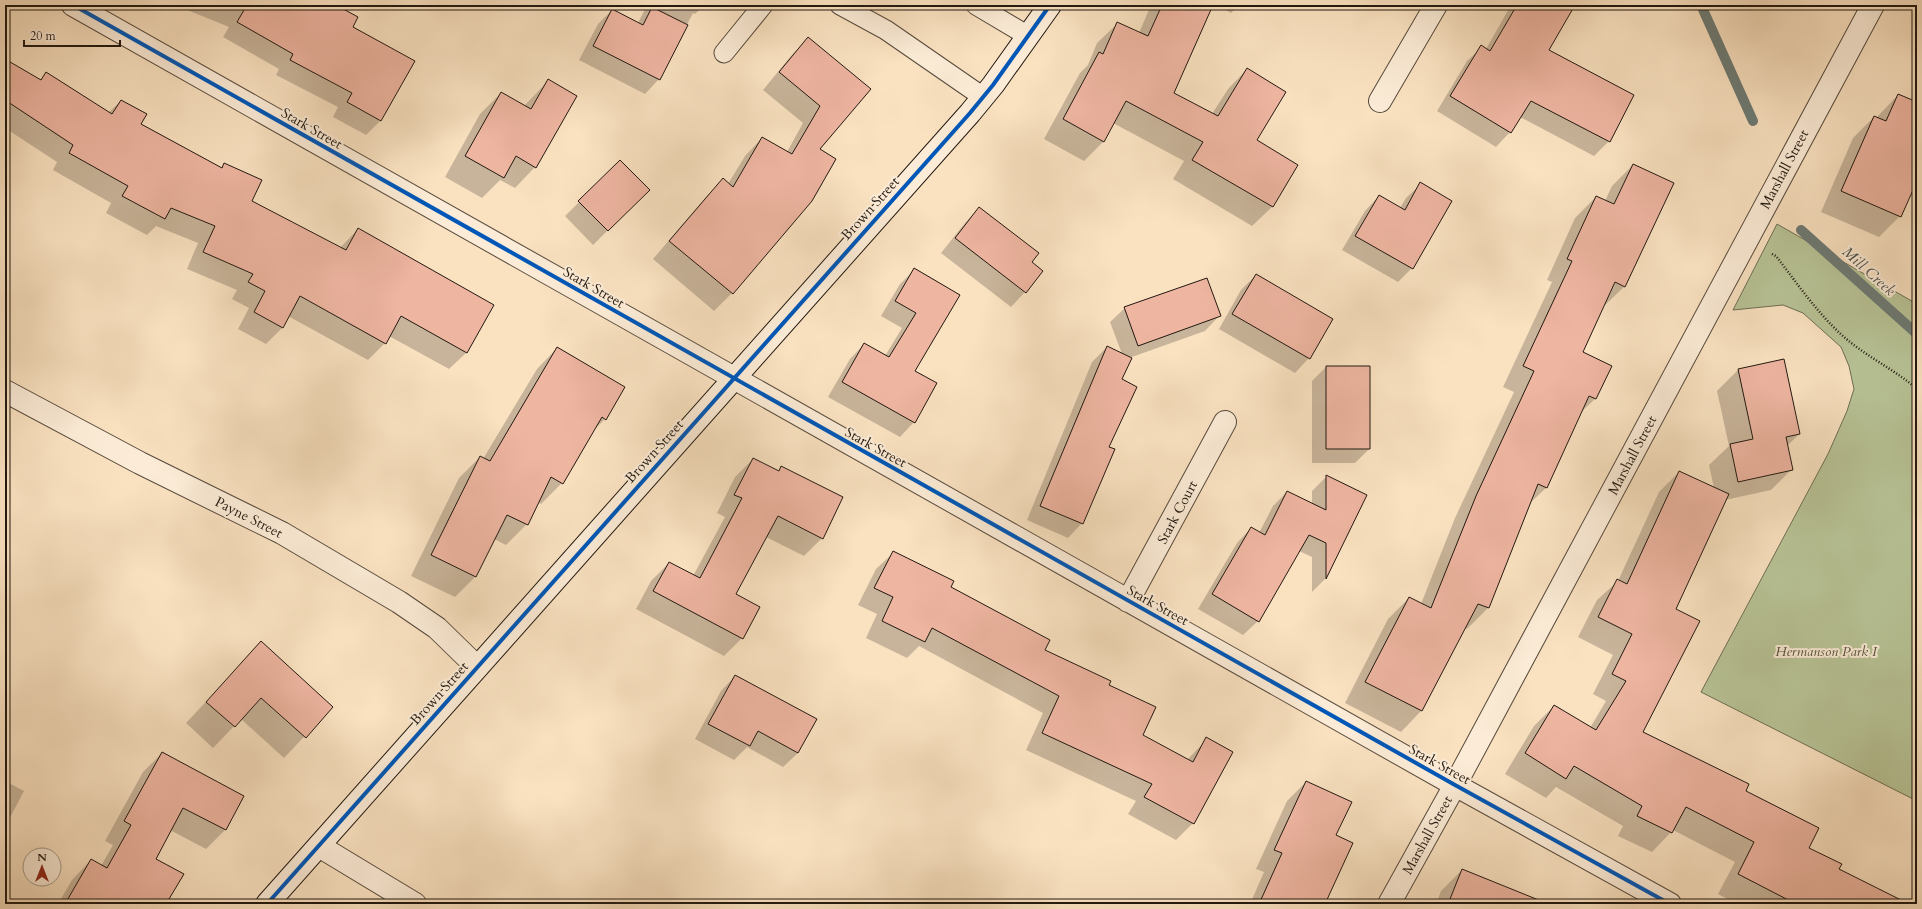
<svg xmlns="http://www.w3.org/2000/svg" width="1922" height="909" viewBox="0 0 1922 909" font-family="Cardo,serif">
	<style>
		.green { fill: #b8c497; stroke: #6c6e54 }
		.shadow { fill: #0003 }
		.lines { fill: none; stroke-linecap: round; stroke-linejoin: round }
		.stream { stroke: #6d7b75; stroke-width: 10 }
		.building { fill: #eeb5a1; stroke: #211810 }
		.lane-casing { stroke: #574a3c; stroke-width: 21 }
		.street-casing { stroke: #574a3c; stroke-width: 24 }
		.secondary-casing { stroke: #211810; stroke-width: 24 }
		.path { stroke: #211810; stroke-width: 2.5; stroke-dasharray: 1 2; stroke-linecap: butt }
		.lane { stroke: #fcecd7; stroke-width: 19 }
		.street { stroke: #fcecd7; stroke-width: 22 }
		.secondary { stroke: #fcecd7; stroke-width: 22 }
		.cycleway-casing { stroke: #fcecd7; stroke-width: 6 }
		.cycleway { stroke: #0057b8; stroke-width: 4 }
		.labels { text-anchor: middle; stroke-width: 4; stroke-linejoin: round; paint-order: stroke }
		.street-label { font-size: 14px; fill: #211810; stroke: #fcecd7 }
		.park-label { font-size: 14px; font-style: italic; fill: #56543f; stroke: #fcecd7 }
		.water-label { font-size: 15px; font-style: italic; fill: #4d524b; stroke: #fcecd7 }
	</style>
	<rect width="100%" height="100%" fill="#fae2c1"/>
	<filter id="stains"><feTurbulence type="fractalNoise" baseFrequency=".005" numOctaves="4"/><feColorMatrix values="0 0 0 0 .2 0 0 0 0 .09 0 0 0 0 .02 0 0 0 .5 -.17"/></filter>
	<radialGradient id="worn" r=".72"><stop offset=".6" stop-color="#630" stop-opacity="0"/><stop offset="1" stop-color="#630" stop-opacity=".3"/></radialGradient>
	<!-- green -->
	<path class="green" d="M 1777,224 L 1917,304 L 1917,801 L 1701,692 L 1828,454 L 1847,411 L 1854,389 L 1849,366 L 1841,347 L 1803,313 L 1783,305 L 1733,310 Z"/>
	<!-- shadow -->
	<path class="shadow" d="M 175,5 L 334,5 L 352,27 L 414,61 L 380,121 L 366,135 L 333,117 L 338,107 L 276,75 L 279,69 L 223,37 L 229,27 Z
		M 504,5 L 517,5 L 512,10 Z
		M 647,5 L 704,5 L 695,14 L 693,13 L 659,79 L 645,94 L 579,60 L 598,24 L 612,10 L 638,23 Z
		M 1151,5 L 1212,5 L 1173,93 L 1212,114 L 1228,89 L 1247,69 L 1256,140 L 1297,165 L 1272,207 L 1252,226 L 1173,179 L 1184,161 L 1113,123 L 1104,141 L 1084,161 L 1044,139 L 1080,73 L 1088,65 L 1097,43 L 1117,24 L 1139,33 Z
		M 1217,5 L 1239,5 L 1231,13 Z
		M 1511,5 L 1574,5 L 1548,50 L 1633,95 L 1609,141 L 1594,156 L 1520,117 L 1510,132 L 1496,147 L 1437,111 L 1467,61 L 1482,47 L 1486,49 Z
		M 808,38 L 870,89 L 819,150 L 811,201 L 732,293 L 714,311 L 653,259 L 706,197 L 723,180 L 728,184 L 745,156 L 762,138 L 787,152 L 803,123 L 763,90 L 791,56 Z
		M 5,60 L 39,81 L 47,73 L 108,113 L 121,101 L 140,125 L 220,168 L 224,165 L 251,201 L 340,248 L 358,229 L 492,306 L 466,353 L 449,369 L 389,336 L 385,343 L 368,360 L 288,316 L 283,327 L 266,344 L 238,329 L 249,308 L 232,299 L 237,290 L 187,269 L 198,243 L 156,226 L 147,235 L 106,213 L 111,203 L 53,170 L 57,162 L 5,128 Z
		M 548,81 L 535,167 L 515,188 L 500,180 L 482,198 L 445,177 L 480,114 L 501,93 L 524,106 Z
		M 1898,95 L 1917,103 L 1917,178 L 1900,216 L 1879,237 L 1821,212 L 1853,138 L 1874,117 L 1876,118 Z
		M 620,162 L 648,190 L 593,245 L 565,216 Z
		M 1633,165 L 1625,286 L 1603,307 L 1581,353 L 1610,366 L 1595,399 L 1579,414 L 1546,488 L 1529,504 L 1488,608 L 1467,629 L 1465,628 L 1421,711 L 1401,732 L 1345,703 L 1388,619 L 1409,598 L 1421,604 L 1455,518 L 1514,392 L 1503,387 L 1552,282 L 1547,280 L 1575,218 L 1596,197 L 1605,201 L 1612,186 Z
		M 1421,184 L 1412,268 L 1398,282 L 1342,250 L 1365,211 L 1379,196 L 1400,208 L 1406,198 Z
		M 979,208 L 1030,262 L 1041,271 L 1025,292 L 1011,307 L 941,253 L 965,223 Z
		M 915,269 L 959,296 L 913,371 L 914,422 L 900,437 L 828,397 L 850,359 L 864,344 L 885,356 L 902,328 L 881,316 L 900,284 Z
		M 1256,275 L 1309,358 L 1295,373 L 1219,329 L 1241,290 Z
		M 1125,308 L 1219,316 L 1205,331 L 1129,358 L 1120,380 L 1108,447 L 1082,523 L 1068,538 L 1027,520 L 1092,362 L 1107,347 L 1122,354 L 1110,322 Z
		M 557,348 L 605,419 L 592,432 L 562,483 L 541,504 L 538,502 L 527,524 L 506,545 L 494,539 L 476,576 L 455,597 L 411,576 L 459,478 L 480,457 L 483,459 L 537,369 Z
		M 1783,360 L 1799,434 L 1787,446 L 1792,469 L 1771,490 L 1725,500 L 1675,610 L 1642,732 L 1745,791 L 1808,848 L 1838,870 L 1907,904 L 1737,904 L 1718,894 L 1735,862 L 1673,830 L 1652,852 L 1618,836 L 1623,826 L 1556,787 L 1546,798 L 1505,774 L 1534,726 L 1554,706 L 1590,728 L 1606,701 L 1593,694 L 1613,655 L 1578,637 L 1597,600 L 1618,581 L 1659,492 L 1679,472 L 1714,488 L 1709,465 L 1729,446 L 1717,391 L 1738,370 Z
		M 1326,367 L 1369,449 L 1355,463 L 1312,463 L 1312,381 Z
		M 753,459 L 778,471 L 781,468 L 822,538 L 804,556 L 766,537 L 735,594 L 742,638 L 724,656 L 636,609 L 651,581 L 669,563 L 693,576 L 725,517 L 717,513 L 735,477 Z
		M 1326,477 L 1365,496 L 1325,579 L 1312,592 L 1312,557 L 1299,551 L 1258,621 L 1243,635 L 1198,609 L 1237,543 L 1251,528 L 1259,533 L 1273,506 L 1287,492 L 1312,504 L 1312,491 Z
		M 893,553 L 950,588 L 1043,650 L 1107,686 L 1142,735 L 1187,760 L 1207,739 L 1193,823 L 1176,840 L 1128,814 L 1136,801 L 1026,750 L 1043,713 L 919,646 L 907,658 L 866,638 L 877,614 L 858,605 L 876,569 Z
		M 261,643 L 332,707 L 284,758 L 241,719 L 213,748 L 186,723 Z
		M 735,676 L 798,753 L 783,767 L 747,747 L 734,760 L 695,739 L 721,691 Z
		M 162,753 L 243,796 L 225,830 L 206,849 L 170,830 L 155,859 L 165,904 L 58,904 L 72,880 L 91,860 L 101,866 L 113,845 L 105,841 L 143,772 Z
		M 5,781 L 24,791 L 5,827 Z
		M 1306,782 L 1335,836 L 1323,904 L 1250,904 L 1264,872 L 1256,869 L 1287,801 Z
		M 1462,870 L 1546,904 L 1436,904 L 1441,891 Z"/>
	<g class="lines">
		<!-- stream -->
		<path class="stream" d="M 1701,5 L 1753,121
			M 1801,230 L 1917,334"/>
	</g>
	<!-- building -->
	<path class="building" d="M 247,5 L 336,5 L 358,17 L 353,27 L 415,61 L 381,121 L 347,102 L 352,93 L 290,60 L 293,54 L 237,22 Z
		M 1162,5 L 1213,5 L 1174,93 L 1218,116 L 1247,68 L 1286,92 L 1257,140 L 1298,165 L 1273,207 L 1192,160 L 1203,142 L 1126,101 L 1104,142 L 1063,119 L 1099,52 L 1103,54 L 1117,22 L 1148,36 Z
		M 1517,5 L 1575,5 L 1549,50 L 1634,95 L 1610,142 L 1531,101 L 1511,133 L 1450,96 L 1481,45 L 1490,51 Z
		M 652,7 L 688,25 L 660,80 L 593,46 L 612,9 L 643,25 Z
		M 808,37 L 871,89 L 820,149 L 836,159 L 812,201 L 733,294 L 669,241 L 723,178 L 733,187 L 762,137 L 792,154 L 820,106 L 779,72 Z
		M 5,59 L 41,80 L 46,72 L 112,114 L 121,100 L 147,114 L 141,124 L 222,168 L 224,163 L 262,180 L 252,201 L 346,250 L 358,228 L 494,305 L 467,353 L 401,316 L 386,344 L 300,296 L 283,328 L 254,312 L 265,291 L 248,282 L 253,274 L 203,252 L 215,226 L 171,208 L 165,219 L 122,196 L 128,186 L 69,153 L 73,145 L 5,100 Z
		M 548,79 L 577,96 L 536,168 L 516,156 L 504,178 L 465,156 L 501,92 L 531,109 Z
		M 1898,94 L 1917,102 L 1917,181 L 1901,217 L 1841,191 L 1874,116 L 1886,121 Z
		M 620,160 L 650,190 L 608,231 L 578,201 Z
		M 1633,164 L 1674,183 L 1625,287 L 1615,282 L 1583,352 L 1612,366 L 1596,399 L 1589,396 L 1547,488 L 1538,484 L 1489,608 L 1478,604 L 1422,711 L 1365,682 L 1409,597 L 1431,608 L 1476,496 L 1534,371 L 1523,366 L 1572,261 L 1567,259 L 1596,196 L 1614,204 Z
		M 1420,182 L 1452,201 L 1413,269 L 1355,236 L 1379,195 L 1405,210 Z
		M 979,207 L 1039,253 L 1032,262 L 1043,271 L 1026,293 L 955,238 Z
		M 914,268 L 960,295 L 915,371 L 937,383 L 915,423 L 842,382 L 864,343 L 889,357 L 916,313 L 895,301 Z
		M 1256,274 L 1333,319 L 1310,359 L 1232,314 Z
		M 1207,278 L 1221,316 L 1138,346 L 1124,307 Z
		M 1107,346 L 1132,358 L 1122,379 L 1137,387 L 1109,447 L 1115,449 L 1083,524 L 1040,506 Z
		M 557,347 L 625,387 L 606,420 L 602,417 L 563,484 L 551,477 L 528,525 L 507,515 L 476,577 L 431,555 L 480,456 L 490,461 Z
		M 1784,359 L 1800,434 L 1786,437 L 1793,470 L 1738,482 L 1730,444 L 1753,439 L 1738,369 Z
		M 1326,366 L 1370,366 L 1370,449 L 1326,449 Z
		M 753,458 L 779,471 L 781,466 L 843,497 L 823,539 L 778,516 L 736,594 L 760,607 L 743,639 L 653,591 L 669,562 L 700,578 L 742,498 L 734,495 Z
		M 1679,471 L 1729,494 L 1676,609 L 1700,621 L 1643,732 L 1749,784 L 1746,791 L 1819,828 L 1809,848 L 1842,864 L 1839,869 L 1909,904 L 1796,904 L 1738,874 L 1754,842 L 1686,807 L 1672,833 L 1637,816 L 1642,806 L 1574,766 L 1566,779 L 1525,753 L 1554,705 L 1596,730 L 1626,681 L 1612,674 L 1632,634 L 1598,617 L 1617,579 L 1627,584 Z
		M 1326,475 L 1367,495 L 1326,579 L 1326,543 L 1309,535 L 1259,622 L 1212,594 L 1251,527 L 1265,535 L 1287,491 L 1326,510 Z
		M 893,551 L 954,581 L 951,587 L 1050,640 L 1045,650 L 1111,681 L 1109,685 L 1156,707 L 1143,735 L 1193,762 L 1206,737 L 1233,752 L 1194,824 L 1144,797 L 1152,784 L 1042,733 L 1059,696 L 932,628 L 925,642 L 882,621 L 893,597 L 874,588 Z
		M 261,641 L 333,707 L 306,738 L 261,698 L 235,727 L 206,702 Z
		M 735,675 L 817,719 L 798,753 L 758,731 L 750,746 L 708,724 Z
		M 162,752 L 244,796 L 226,830 L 183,808 L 156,859 L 184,874 L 166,904 L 65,904 L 91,859 L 107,868 L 131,825 L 124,821 Z
		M 1306,781 L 1352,802 L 1336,835 L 1353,843 L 1325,904 L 1259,904 L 1282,853 L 1274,850 Z
		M 1462,869 L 1546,903 L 1546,904 L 1448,904 Z"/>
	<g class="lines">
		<defs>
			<path id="lane" d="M 840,5 L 886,30 L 983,97
				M 976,5 L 1028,36
				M 724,53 L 763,5"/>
			<path id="street" d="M 73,5 L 1455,785 L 1670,904
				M 1380,101 L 1436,5
				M 5,391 L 140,463 L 282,533 L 399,602 L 437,628 L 477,667
				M 1128,601 L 1225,422
				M 319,846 L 415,904
				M 1389,904 L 1455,785 L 1873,5"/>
			<path id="secondary" d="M 267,904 L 970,113 L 993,85 L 1050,5"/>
		</defs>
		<!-- lane casing -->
		<use href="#lane" class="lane-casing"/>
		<!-- street casing -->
		<use href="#street" class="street-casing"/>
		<!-- secondary casing -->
		<use href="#secondary" class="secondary-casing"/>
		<!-- path -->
		<path class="path" d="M 1772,254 L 1776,256 C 1797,283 1817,313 1843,336 C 1865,356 1894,369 1917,389"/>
		<!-- lane -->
		<use href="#lane" class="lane"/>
		<!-- street -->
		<use href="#street" class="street"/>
		<!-- secondary -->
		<use href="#secondary" class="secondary"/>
		<defs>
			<path id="cycleway" d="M 73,5 L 1455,785 L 1670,904
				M 267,904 L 970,113 L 993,85 L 1050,5"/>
		</defs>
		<!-- cycleway casing -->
		<use href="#cycleway" class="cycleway-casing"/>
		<!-- cycleway -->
		<use href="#cycleway" class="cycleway"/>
	</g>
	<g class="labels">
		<!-- street labels -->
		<g class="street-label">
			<text transform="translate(312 128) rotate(30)" y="5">Stark Street</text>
			<text transform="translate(1784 169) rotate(-62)" y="5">Marshall Street</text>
			<text transform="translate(870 208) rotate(-48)" y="5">Brown Street</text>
			<text transform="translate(594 287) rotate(30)" y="5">Stark Street</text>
			<text transform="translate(876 447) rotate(29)" y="5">Stark Street</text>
			<text transform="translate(654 451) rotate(-48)" y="5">Brown Street</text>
			<text transform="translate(1632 455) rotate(-62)" y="5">Marshall Street</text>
			<text transform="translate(1177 512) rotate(-62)" y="5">Stark Court</text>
			<text transform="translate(249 517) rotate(27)" y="5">Payne Street</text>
			<text transform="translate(1158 605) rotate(29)" y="5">Stark Street</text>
			<text transform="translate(439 693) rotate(-48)" y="5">Brown Street</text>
			<text transform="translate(1440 764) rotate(29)" y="5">Stark Street</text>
			<text transform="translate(1427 835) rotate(-61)" y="5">Marshall Street</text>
		</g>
		<!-- park labels -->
		<g class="park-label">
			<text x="1826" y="656">Hermanson Park I</text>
		</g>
		<!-- water labels -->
		<g class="water-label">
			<text transform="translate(1869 271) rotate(42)" y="5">Mill Creek</text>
		</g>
	</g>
	<!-- margin -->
	<rect width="1922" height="909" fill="none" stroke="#fae2c1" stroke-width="20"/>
	<rect x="6" y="6" width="1910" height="897" fill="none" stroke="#211810" stroke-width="2"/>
	<rect x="10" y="10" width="1902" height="889" fill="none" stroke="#211810"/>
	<!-- north arrow -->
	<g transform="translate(42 867)"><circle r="19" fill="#fcecd7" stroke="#a49787"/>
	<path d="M0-3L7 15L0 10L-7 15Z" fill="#8f2418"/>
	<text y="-6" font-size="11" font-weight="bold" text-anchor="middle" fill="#211810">N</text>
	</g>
	<!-- scale -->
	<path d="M24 40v6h96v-6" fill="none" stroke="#211810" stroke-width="2"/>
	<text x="30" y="40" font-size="12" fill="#211810" stroke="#fcecd7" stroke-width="3" paint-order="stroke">20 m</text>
	<rect width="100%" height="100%" filter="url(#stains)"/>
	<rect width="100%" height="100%" fill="url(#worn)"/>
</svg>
